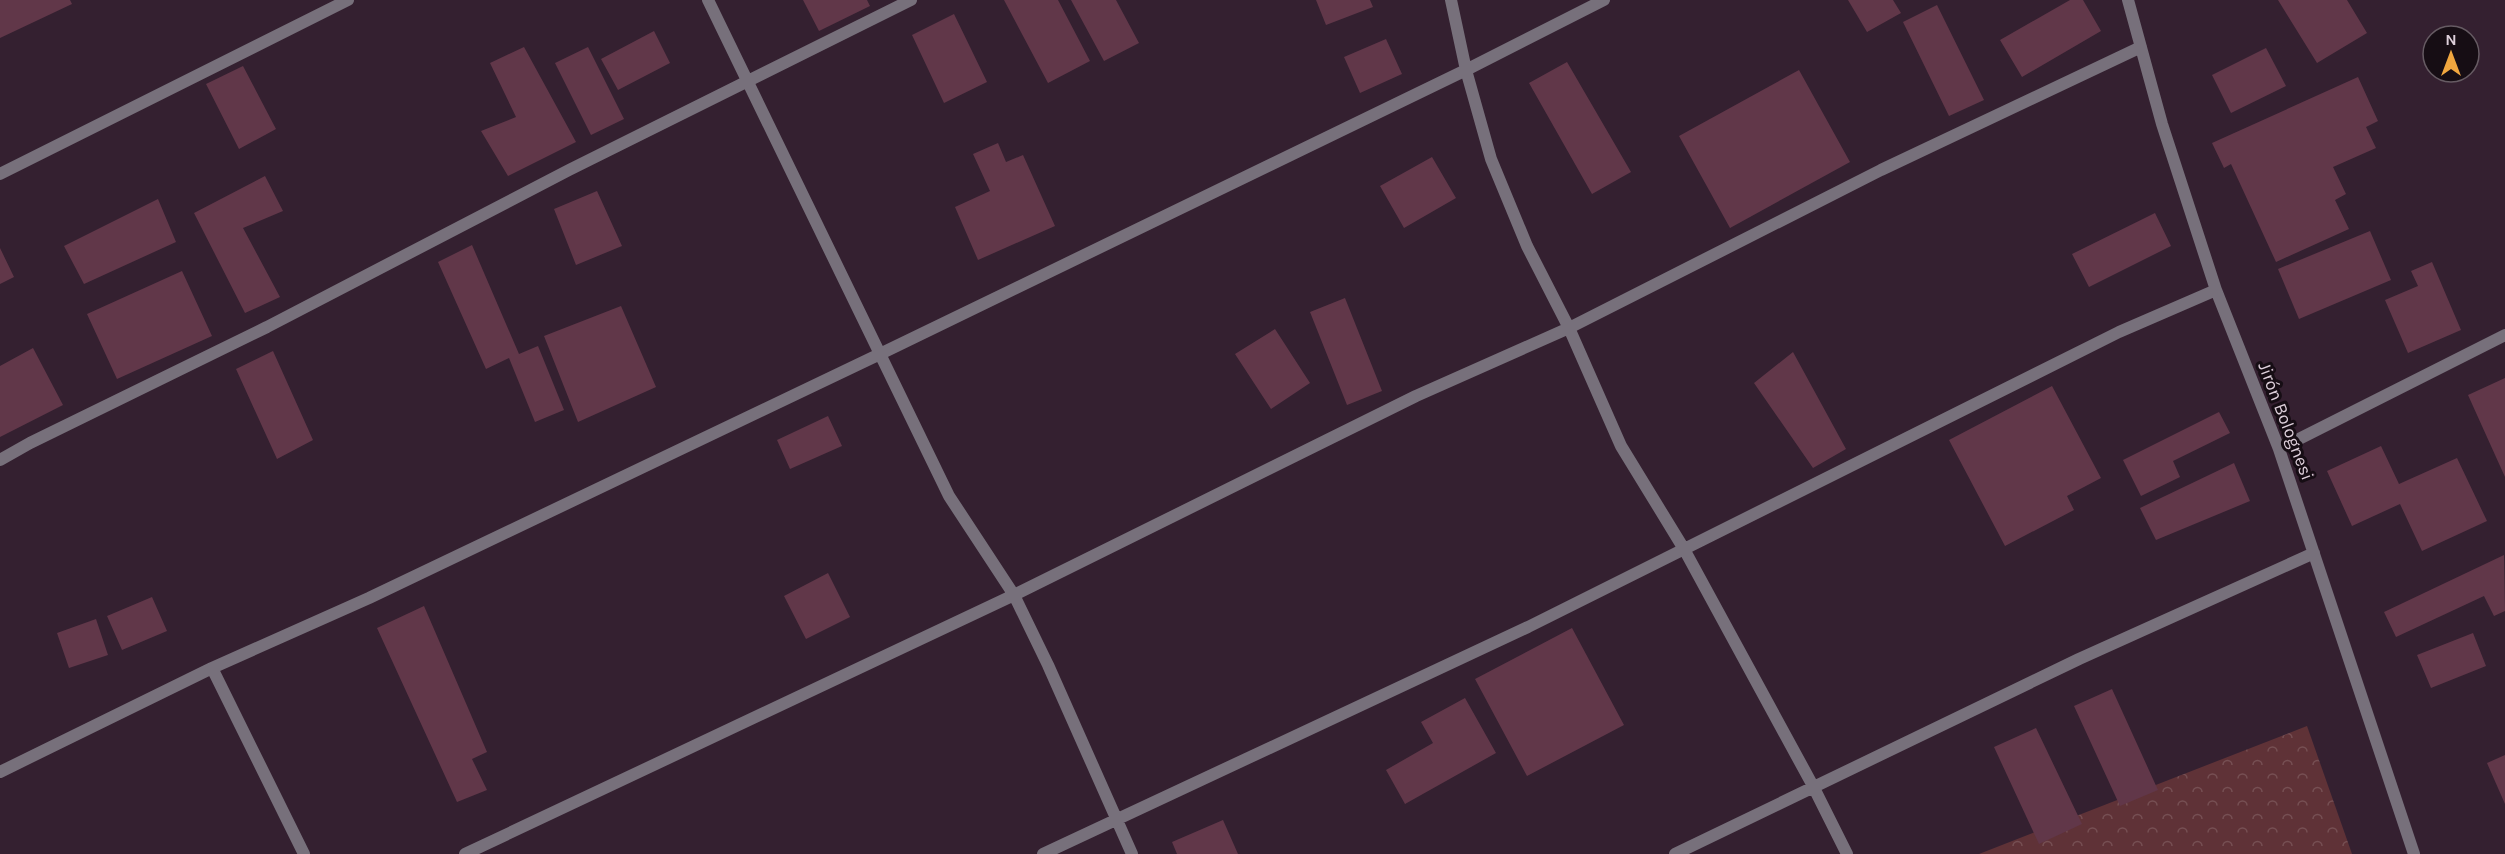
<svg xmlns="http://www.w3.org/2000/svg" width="2505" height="854" viewBox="0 0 2505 854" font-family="Karla,sans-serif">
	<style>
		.forest { fill: url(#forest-crowns) }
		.building { fill: #613749 }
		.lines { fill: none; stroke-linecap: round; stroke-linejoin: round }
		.minor { stroke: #77707b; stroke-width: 12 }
		.labels { text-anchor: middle; stroke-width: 6; stroke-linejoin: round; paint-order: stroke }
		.street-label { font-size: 18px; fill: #ddcfda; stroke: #160d14 }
	</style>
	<defs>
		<pattern id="forest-crowns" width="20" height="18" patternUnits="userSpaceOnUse" patternTransform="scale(1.5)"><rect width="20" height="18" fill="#5f3237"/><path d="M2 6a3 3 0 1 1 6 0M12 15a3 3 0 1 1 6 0" fill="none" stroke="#764f53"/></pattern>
	</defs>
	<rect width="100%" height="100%" fill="#342030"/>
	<!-- forest -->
	<path class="forest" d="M 2307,726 L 2352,854 L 1979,854 Z"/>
	<!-- building -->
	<path class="building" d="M 0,0 L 70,0 L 72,4 L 0,38 Z
		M 803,0 L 867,0 L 870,6 L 819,31 Z
		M 1004,0 L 1058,0 L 1090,61 L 1048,83 Z
		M 1071,0 L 1116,0 L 1139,43 L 1104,61 Z
		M 1316,0 L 1370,0 L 1373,7 L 1326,25 Z
		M 1848,0 L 1893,0 L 1901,13 L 1867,32 Z
		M 2070,0 L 2083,0 L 2101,31 L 2022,77 L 2000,40 Z
		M 2278,0 L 2347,0 L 2367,33 L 2317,63 Z
		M 1937,5 L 1984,100 L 1949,116 L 1903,22 Z
		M 954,14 L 987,82 L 944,103 L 912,35 Z
		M 654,31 L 670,63 L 618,90 L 601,59 Z
		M 1386,39 L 1402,74 L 1360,93 L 1344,57 Z
		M 524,47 L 576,142 L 508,176 L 481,131 L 516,117 L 490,63 Z
		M 588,47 L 624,119 L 591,135 L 555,63 Z
		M 2266,48 L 2286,86 L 2231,113 L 2212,75 Z
		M 1567,62 L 1631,172 L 1592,194 L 1529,83 Z
		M 243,66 L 276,129 L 239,149 L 206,84 Z
		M 1799,70 L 1850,162 L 1730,228 L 1679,136 Z
		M 2358,77 L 2378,121 L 2366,127 L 2376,148 L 2333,167 L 2346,194 L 2335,200 L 2349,229 L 2276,262 L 2231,164 L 2224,168 L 2212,143 Z
		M 998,143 L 1006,162 L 1023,155 L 1055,226 L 978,260 L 955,207 L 990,191 L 973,154 Z
		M 1432,157 L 1456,198 L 1404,228 L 1380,186 Z
		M 265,176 L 283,211 L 243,228 L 280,297 L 245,313 L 194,213 Z
		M 597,191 L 622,246 L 576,265 L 554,209 Z
		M 158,199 L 176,242 L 84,284 L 64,246 Z
		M 2155,213 L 2171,246 L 2089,287 L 2072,254 Z
		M 2370,231 L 2391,280 L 2299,319 L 2278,269 Z
		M 472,245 L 519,354 L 538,346 L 564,410 L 535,422 L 509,358 L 486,369 L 438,262 Z
		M 0,248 L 14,277 L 0,284 Z
		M 2432,262 L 2461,330 L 2408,353 L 2385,300 L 2418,286 L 2411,271 Z
		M 182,271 L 212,336 L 117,379 L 87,314 Z
		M 1345,298 L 1382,391 L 1347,405 L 1310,312 Z
		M 621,306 L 656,387 L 578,422 L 544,336 Z
		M 1275,329 L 1310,383 L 1271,409 L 1235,354 Z
		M 33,348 L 63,405 L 0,437 L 0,366 Z
		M 273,351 L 313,440 L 277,459 L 236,369 Z
		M 1793,352 L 1846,449 L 1813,468 L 1754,383 Z
		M 2505,378 L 2505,477 L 2468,395 Z
		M 2052,386 L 2101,478 L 2067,496 L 2074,510 L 2005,546 L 1949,440 Z
		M 2219,412 L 2230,433 L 2173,461 L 2180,477 L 2141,496 L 2123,460 Z
		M 828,416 L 842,446 L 790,469 L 777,440 Z
		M 2381,446 L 2399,484 L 2457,458 L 2487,521 L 2422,551 L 2400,504 L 2352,526 L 2327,471 Z
		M 2234,463 L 2250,501 L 2156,540 L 2140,508 Z
		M 2504,555 L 2505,611 L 2494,616 L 2484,596 L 2396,637 L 2384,612 Z
		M 828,573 L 850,617 L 806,639 L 784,596 Z
		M 152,597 L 167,631 L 122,650 L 107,616 Z
		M 424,606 L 487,752 L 472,759 L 487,790 L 457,802 L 377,628 Z
		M 96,619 L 108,655 L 69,668 L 57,633 Z
		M 1572,628 L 1624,725 L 1527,776 L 1475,679 Z
		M 2473,633 L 2486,666 L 2431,688 L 2417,655 Z
		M 2112,689 L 2158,790 L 2120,806 L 2074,706 Z
		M 1465,698 L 1496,753 L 1405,804 L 1386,770 L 1433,743 L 1421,722 Z
		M 2036,728 L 2082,824 L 2039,844 L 1994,747 Z
		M 2505,755 L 2505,804 L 2487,763 Z
		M 1223,820 L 1238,854 L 1177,854 L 1172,842 Z"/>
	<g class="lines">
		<!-- minor -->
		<path class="minor" d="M 708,0 L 949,496 L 1014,595 L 1048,665 L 1132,854
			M 1451,0 L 1466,70 L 1491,159 L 1527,246 L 1569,328 L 1621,446 L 1684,549 L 1813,786 L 1847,854
			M 2128,0 L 2162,124 L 2216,290 L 2279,449 L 2414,854
			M 0,174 L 348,0
			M 2279,449 L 2505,335
			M 0,460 L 30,443 L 267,327 L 569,170 L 911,0
			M 212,668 L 304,854
			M 0,772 L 212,668 L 369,598 L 880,354 L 1466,70 L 1604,0
			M 465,854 L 1014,595 L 1416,396 L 1569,328 L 1881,170 L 2141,47
			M 1043,854 L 1528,627 L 2119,332 L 2216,290
			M 1675,854 L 2079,659 L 2314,553"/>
	</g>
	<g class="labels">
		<!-- street labels -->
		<g class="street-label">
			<text transform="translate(2286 421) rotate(69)" y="6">Jirón Bolognesi</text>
		</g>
	</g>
	<!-- north arrow -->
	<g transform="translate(2451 54)"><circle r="28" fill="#160d14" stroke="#665b63" stroke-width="1.5"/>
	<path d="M0-4.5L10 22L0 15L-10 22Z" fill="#f0a63f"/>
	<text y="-9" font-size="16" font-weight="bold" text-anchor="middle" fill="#ddcfda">N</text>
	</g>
</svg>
